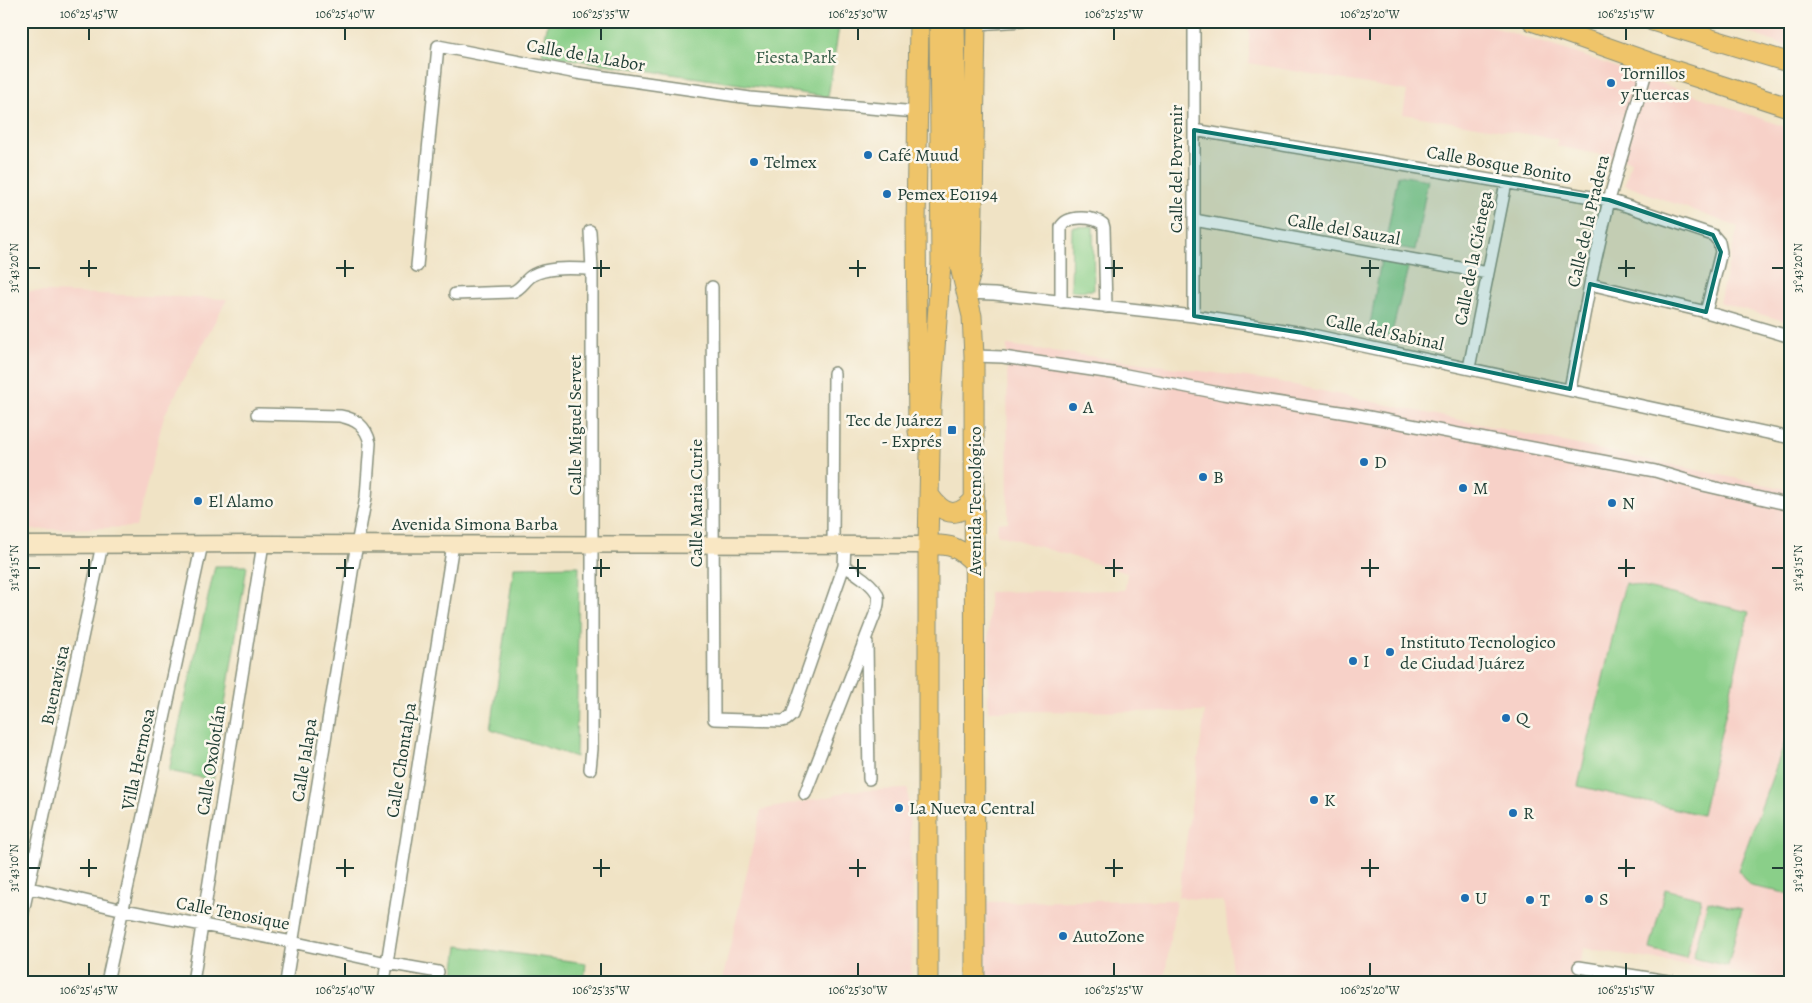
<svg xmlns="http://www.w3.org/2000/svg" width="1812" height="1003" viewBox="0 0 1812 1003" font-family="Alegreya,serif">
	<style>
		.built { fill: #f7d1c8 }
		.green { fill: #8acf89; stroke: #54865e }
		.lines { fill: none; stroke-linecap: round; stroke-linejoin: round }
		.street-casing { stroke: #88907c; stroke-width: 14 }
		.secondary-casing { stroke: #88907c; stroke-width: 19 }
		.primary-casing { stroke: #88907c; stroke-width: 21 }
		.street { stroke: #fff; stroke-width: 11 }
		.secondary { stroke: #f9e7c3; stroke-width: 16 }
		.primary { stroke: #efc469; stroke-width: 19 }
		.marked { fill: #0f766e; fill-opacity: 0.2; stroke: #0f766e; stroke-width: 4; stroke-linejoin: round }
		.ticks { fill: none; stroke: #1f3d34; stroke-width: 2 }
		.poi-dot { fill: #1f6fb2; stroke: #fbf7ec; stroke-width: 2 }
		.labels { text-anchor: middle; stroke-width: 5; stroke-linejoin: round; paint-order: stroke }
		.street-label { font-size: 18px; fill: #1f3d34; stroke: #fbf7ec }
		.park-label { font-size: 18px; fill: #345a45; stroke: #fbf7ec }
		.poi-label { font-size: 18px; fill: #1f3d34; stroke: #fbf7ec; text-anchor: start }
		.neatline { fill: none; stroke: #1f3d34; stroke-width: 2 }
		.ticks-label { font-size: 12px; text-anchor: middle; fill: #1f3d34 }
	</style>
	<rect width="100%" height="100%" fill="#fbf7ec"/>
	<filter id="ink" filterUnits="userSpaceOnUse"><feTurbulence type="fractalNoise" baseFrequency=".02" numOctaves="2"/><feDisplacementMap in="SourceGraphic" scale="10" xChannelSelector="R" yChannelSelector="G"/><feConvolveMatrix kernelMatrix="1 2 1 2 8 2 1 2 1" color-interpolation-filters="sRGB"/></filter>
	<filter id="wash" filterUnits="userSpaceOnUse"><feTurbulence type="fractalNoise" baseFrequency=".0096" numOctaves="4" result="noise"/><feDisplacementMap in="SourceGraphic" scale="20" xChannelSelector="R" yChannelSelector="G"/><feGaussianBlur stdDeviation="1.12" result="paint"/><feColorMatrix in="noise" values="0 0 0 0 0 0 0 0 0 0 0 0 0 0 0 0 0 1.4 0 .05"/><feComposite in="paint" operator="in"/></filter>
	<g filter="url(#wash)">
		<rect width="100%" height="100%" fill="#f0e3c5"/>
		<!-- built -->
		<path class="built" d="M 1249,21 L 1474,21 L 1584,56 L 1791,129 L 1791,323 L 1719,302 L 1738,227 L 1625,185 L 1631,161 L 1557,146 L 1557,139 L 1403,114 L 1407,91 L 1249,63 Z
			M 1723,21 L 1791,21 L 1791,48 L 1722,23 Z
			M 21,291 L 227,299 L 164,416 L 136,527 L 21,530 Z
			M 1007,345 L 1275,381 L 1791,490 L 1791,982 L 1584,948 L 1573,982 L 1233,982 L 1225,906 L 1222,902 L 1178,897 L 1205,712 L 988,711 L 989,592 L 1125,590 L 1127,573 L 997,534 L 998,523 L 1008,522 Z
			M 908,789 L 913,903 L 911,982 L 722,982 L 761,810 L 833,796 L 847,791 Z
			M 1176,900 L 1164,982 L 986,982 L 986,902 Z"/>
		<!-- green -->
		<path class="green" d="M 548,21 L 840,21 L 828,97 L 542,55 Z
			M 1398,175 L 1428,180 L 1415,250 L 1385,245 Z
			M 1093,226 L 1094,290 L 1071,291 L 1072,227 Z
			M 1381,260 L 1409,264 L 1391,336 L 1369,331 Z
			M 215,566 L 247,566 L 213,780 L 169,771 Z
			M 579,566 L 576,757 L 491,729 L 514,567 Z
			M 1625,583 L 1749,612 L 1702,815 L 1578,786 Z
			M 1791,726 L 1791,894 L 1750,886 L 1738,870 Z
			M 1665,889 L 1701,898 L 1686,958 L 1650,949 Z
			M 1708,901 L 1742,909 L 1728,966 L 1693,958 Z
			M 458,946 L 586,963 L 584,982 L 453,982 Z"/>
	</g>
	<g filter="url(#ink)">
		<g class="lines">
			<defs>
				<path id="street" d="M 976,24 L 1022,21
					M 1700,36 L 1703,21
					M 1194,130 L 1609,200 L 1713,235 L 1719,242 L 1721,252 L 1706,312
					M 1194,220 L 1488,273
					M 417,266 L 438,46 L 577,73 L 750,98 L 917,112
					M 1590,284 L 1706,312 L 1791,337
					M 712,287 L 714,719 L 782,721 L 786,720 L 792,715 L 844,566 L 845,545
					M 966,293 L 994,294 L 1194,316 L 1303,333 L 1791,438
					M 455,294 L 512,292 C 522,289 525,279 533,275 C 550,266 574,269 592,269
					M 1061,302 L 1061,227 C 1067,215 1093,216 1103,224 L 1104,228 L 1106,307
					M 1194,316 L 1194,21
					M 974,356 L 1003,357 L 1126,375 L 1224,394 L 1353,414 L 1655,471 L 1703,485 L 1791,505
					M 1469,368 L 1506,183
					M 1570,389 L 1590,284 L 1609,200 L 1649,62
					M 257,414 L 340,416 C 356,419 366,426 370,443 L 366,497 L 353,566 L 286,982
					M 833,545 L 834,373
					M 867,643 L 869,779
					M 590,769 L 592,749 L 592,269 L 590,231
					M 805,794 L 877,609 C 878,605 879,600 878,596 C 875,585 855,572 844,566
					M 21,886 L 124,910 L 292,942 L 387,963 L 438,972
					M 21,921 L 102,545
					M 1579,967 L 1674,982
					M 107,982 L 202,544
					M 193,982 L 263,544
					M 384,982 L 453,544"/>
				<path id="secondary" d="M 21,545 L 263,544 L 928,545"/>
				<path id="primary" d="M 955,21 L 959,263 L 972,316 L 974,356 L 975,982
					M 1532,21 L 1649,62 L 1791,108
					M 1652,21 L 1791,63
					M 967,287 L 972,269 L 976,21
					M 918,432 L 916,225 L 919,21
					M 930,496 C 945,517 959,518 975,498
					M 928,545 C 951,544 959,547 975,564
					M 928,982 L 928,545 L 931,406 L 941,263 L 939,21"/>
			</defs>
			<!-- street casing -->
			<use href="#street" class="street-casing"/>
			<!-- secondary casing -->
			<use href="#secondary" class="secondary-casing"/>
			<!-- primary casing -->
			<use href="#primary" class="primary-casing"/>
			<!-- street -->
			<use href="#street" class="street"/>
			<!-- secondary -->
			<use href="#secondary" class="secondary"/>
			<!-- primary -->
			<use href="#primary" class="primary"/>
		</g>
	</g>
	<!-- marked area -->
	<path class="marked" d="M 1194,130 L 1609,200 L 1713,235 L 1721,252 L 1706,312 L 1590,284 L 1570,389 L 1303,333 L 1194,316 Z"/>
	<!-- ticks -->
	<path class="ticks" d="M 89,28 L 89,40M 345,28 L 345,40M 601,28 L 601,40M 858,28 L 858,40M 1114,28 L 1114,40M 1370,28 L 1370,40M 1626,28 L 1626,40M 89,260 L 89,277M 345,260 L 345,277M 601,260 L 601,277M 858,260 L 858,277M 1114,260 L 1114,277M 1370,260 L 1370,277M 1626,260 L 1626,277M 28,268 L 40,268M 80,268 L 97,268M 336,268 L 354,268M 593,268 L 610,268M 849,268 L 866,268M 1105,268 L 1123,268M 1361,268 L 1379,268M 1618,268 L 1635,268M 1772,268 L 1784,268M 89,559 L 89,577M 345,559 L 345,577M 601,559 L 601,577M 858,559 L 858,577M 1114,559 L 1114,577M 1370,559 L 1370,577M 1626,559 L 1626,577M 28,568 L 40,568M 80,568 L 97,568M 336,568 L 354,568M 593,568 L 610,568M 849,568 L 866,568M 1105,568 L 1123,568M 1361,568 L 1379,568M 1618,568 L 1635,568M 1772,568 L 1784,568M 89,859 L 89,877M 345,859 L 345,877M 601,859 L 601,877M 858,859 L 858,877M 1114,859 L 1114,877M 1370,859 L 1370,877M 1626,859 L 1626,877M 28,868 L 40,868M 80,868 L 97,868M 336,868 L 354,868M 593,868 L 610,868M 849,868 L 866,868M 1105,868 L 1123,868M 1361,868 L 1379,868M 1618,868 L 1635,868M 1772,868 L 1784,868M 89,963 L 89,976M 345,963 L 345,976M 601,963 L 601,976M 858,963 L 858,976M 1114,963 L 1114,976M 1370,963 L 1370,976M 1626,963 L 1626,976"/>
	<!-- markers -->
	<g class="poi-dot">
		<circle cx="1611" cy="83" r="5"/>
		<circle cx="868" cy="155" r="5"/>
		<circle cx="754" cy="162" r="5"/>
		<circle cx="887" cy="194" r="5"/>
		<circle cx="1073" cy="407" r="5"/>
		<rect x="947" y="425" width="10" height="10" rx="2.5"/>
		<circle cx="1364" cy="462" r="5"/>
		<circle cx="1203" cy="477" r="5"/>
		<circle cx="1463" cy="488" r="5"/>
		<circle cx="198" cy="501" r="5"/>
		<circle cx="1612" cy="503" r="5"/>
		<circle cx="1390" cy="652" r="5"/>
		<circle cx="1353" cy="661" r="5"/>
		<circle cx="1506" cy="718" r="5"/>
		<circle cx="1314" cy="800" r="5"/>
		<circle cx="899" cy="808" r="5"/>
		<circle cx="1513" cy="813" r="5"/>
		<circle cx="1465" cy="898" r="5"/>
		<circle cx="1589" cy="899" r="5"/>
		<circle cx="1530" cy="900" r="5"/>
		<circle cx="1063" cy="936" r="5"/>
	</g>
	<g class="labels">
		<!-- street labels -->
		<g class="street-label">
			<text transform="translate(586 55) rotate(10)" y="6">Calle de la Labor</text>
			<text transform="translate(1499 164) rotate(10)" y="6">Calle Bosque Bonito</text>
			<text transform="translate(1176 169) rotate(-90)" y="6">Calle del Porvenir</text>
			<text transform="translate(1588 221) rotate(-77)" y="6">Calle de la Pradera</text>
			<text transform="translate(1344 229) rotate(10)" y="6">Calle del Sauzal</text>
			<text transform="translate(1473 258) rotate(-79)" y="6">Calle de la Ciénega</text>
			<text transform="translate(1385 332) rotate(12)" y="6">Calle del Sabinal</text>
			<text transform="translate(575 425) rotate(-90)" y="6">Calle Miguel Servet</text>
			<text transform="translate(975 501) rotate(-90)" y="6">Avenida Tecnológico</text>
			<text transform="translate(696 503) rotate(-90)" y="6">Calle Maria Curie</text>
			<text x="475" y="530">Avenida Simona Barba</text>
			<text transform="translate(55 685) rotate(-78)" y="6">Buenavista</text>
			<text transform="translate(138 759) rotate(-78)" y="6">Villa Hermosa</text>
			<text transform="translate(211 760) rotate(-81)" y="6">Calle Oxolotlán</text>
			<text transform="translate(304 760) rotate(-81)" y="6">Calle Jalapa</text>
			<text transform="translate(401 760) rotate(-81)" y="6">Calle Chontalpa</text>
			<text transform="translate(233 913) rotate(11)" y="6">Calle Tenosique</text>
		</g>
		<!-- park labels -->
		<g class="park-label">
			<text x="796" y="63">Fiesta Park</text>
		</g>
		<!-- poi labels -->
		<g class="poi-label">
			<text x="1621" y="79">Tornillos<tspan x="1621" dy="21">y Tuercas</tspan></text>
			<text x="878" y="161">Café Muud</text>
			<text x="764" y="168">Telmex</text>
			<text x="897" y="200">Pemex E01194</text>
			<text x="1083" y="413">A</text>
			<text x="942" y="426" text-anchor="end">Tec de Juárez<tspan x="942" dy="21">- Exprés</tspan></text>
			<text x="1374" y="468">D</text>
			<text x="1213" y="483">B</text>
			<text x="1473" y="494">M</text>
			<text x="208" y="507">El Alamo</text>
			<text x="1622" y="509">N</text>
			<text x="1400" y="648">Instituto Tecnologico<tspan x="1400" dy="21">de Ciudad Juárez</tspan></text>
			<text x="1363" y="667">I</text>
			<text x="1516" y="724">Q</text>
			<text x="1324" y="806">K</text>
			<text x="909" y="814">La Nueva Central</text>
			<text x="1523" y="819">R</text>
			<text x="1475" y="904">U</text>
			<text x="1599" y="905">S</text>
			<text x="1540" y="906">T</text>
			<text x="1073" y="942">AutoZone</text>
		</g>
	</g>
	<!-- margin -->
	<rect width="1812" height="1003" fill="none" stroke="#fbf7ec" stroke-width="55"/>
	<rect x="28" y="28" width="1756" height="948" class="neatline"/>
	<g class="ticks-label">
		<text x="89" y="18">106°25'45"W</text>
		<text x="345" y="18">106°25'40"W</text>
		<text x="601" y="18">106°25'35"W</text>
		<text x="858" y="18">106°25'30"W</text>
		<text x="1114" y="18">106°25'25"W</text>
		<text x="1370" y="18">106°25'20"W</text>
		<text x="1626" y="18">106°25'15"W</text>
		<text transform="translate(14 268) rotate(-90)" y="4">31°43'20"N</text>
		<text transform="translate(1798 268) rotate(-90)" y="4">31°43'20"N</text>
		<text transform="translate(14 568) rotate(-90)" y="4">31°43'15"N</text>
		<text transform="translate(1798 568) rotate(-90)" y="4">31°43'15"N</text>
		<text transform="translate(14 868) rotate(-90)" y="4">31°43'10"N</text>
		<text transform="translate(1798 868) rotate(-90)" y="4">31°43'10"N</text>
		<text x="89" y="994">106°25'45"W</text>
		<text x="345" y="994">106°25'40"W</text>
		<text x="601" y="994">106°25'35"W</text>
		<text x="858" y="994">106°25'30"W</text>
		<text x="1114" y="994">106°25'25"W</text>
		<text x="1370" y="994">106°25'20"W</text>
		<text x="1626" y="994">106°25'15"W</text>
	</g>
</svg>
